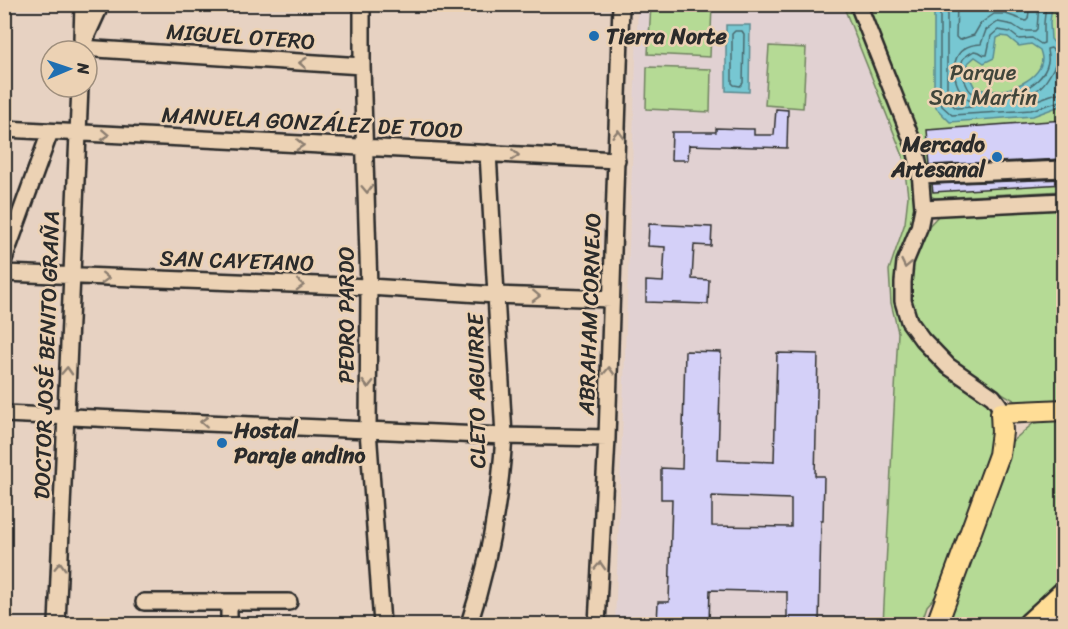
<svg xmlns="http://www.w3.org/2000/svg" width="1068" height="629" viewBox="0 0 1068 629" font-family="Sriracha,sans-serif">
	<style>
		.built { fill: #e1d1d2 }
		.green { fill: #b5da95; stroke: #708260; stroke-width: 1.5 }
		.water { fill: #77c7d2; stroke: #59898f; stroke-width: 1.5; fill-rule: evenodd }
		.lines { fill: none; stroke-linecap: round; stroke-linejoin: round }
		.shore { stroke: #49696e; stroke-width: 1.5 }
		.building { fill: #d4d0f8; stroke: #2b2b2b; stroke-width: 1.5; fill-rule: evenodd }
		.minor-casing { stroke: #2b2b2b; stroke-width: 20 }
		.major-casing { stroke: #2b2b2b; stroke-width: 24 }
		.highway-casing { stroke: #2b2b2b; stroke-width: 27 }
		.minor { stroke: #ecd2b4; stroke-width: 15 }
		.major { stroke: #ffdd96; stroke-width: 20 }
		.highway { stroke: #ffdd96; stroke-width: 22 }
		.oneway { stroke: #8c7e70 }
		.poi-dot { fill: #1f6fb2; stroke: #ecd2b4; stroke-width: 2 }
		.labels { text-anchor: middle; stroke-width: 5; stroke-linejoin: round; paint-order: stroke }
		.street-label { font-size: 22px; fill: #2b2b2b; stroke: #ecd2b4 }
		.poi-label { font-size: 22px; font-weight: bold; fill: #2b2b2b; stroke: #ecd2b4; text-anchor: start }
		.park-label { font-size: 22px; fill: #40453b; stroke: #ecd2b4 }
	</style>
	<rect width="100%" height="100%" fill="#e7d2c2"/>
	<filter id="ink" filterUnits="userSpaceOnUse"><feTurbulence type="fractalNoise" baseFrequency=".0167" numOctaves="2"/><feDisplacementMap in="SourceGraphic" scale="12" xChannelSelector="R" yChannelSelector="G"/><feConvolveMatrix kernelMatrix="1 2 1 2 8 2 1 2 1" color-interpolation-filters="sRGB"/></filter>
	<g filter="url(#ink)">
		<!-- built -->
		<path class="built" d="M 638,5 L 843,5 L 903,156 L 908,196 L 905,223 L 892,258 L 891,303 L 898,332 L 883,624 L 615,624 Z"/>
		<!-- green -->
		<path class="green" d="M 651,5 L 712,5 L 710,57 L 648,54 Z
			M 843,5 L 852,5 L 912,158 L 917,196 L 916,212 L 912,229 L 899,260 L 896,278 L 898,307 L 902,323 L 917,346 L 942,373 L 988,401 L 993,408 L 993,448 L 945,586 L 927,606 L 921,624 L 883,624 L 898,332 L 891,303 L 889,270 L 905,223 L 908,196 L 903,156 Z
			M 866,5 L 1063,5 L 1063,191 L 935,198 L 930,196 L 926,189 L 918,142 Z
			M 769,46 L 806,48 L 803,108 L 765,105 Z
			M 647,67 L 711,69 L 710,112 L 646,109 Z
			M 1063,209 L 1063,403 L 1022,405 L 975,377 L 945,352 L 917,320 L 909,293 L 912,264 L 920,242 L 928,227 L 939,215 Z
			M 1063,415 L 1063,584 L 1018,624 L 944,624 L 1010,443 L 1041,417 Z"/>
		<!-- water -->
		<path class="water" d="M 934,5 L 1052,5 L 1050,23 L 1051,39 L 1059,49 L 1063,49 L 1063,105 L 1033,116 L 950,122 L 936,108 L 934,96 ZM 1001,36 L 1008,37 L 1019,46 L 1031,44 L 1040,50 C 1041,53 1042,56 1042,59 C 1041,79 1010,91 994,91 C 988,92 981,89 975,88 L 969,76 L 968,63 L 975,57 L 984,63 L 994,58 L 997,38 Z
			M 726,25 L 750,25 L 749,92 L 726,91 Z"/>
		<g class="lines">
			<!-- shore -->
			<path class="shore" d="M 940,4 L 940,96 L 942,106 L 952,115 L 1031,110 L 1064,100
				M 947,4 L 947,95 L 949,102 L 956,108 L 972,107 L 974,104 C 971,101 966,99 963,95 C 948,74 951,45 981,44 L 986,30 L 998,22 L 1013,25 L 1022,31 L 1035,31 L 1037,29 L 1039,4
				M 957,4 L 956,37 L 959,40 L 974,35 L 981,23 L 994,14 L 1006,14 L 1026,21 L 1028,19 L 1030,4
				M 1046,4 L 1044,23 L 1044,43 L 1041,44 L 1032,38 L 1019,39 L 1010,32 L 998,30 L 991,36 L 987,55 L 984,55 L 979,52 L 974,51 C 971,53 965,56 963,59 C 959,67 966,90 973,93 C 996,104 1043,90 1048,62 C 1049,58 1047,53 1047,49 L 1051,48 L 1057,54 L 1064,54
				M 735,31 L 742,31 L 744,34 L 743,83 L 740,86 L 734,85 L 732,83 L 732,34 Z
				M 1064,62 L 1056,63 C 1048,80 1042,90 1023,98 L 1022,101 L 1024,103 C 1038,102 1050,93 1064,92"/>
		</g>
		<!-- building -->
		<path class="building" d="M 776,109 L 788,110 L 787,148 L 689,145 L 688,160 L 671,160 L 672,132 L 716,132 L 716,128 L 747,129 L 754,129 L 754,135 L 774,135 Z
			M 1064,120 L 1064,159 L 930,165 L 927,130 Z
			M 1064,179 L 1064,184 L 933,192 L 932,184 Z
			M 649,224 L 712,227 L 711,246 L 694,245 L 692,279 L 709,280 L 708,304 L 646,302 L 646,281 L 663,282 L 665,247 L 648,246 Z
			M 685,351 L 721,352 L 718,460 L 774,462 L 777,353 L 818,354 L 815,476 L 824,476 L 823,521 L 821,521 L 819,624 L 787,624 L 787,592 L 710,590 L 709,624 L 657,624 L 658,602 L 669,602 L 672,499 L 661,499 L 661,468 L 682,469 ZM 712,496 L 791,499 L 791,527 L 712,526 Z"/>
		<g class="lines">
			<defs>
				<path id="minor" d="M 101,4 L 81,48 L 362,66
					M 362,4 L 362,66 L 369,287 L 368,430 L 382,624
					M 858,4 L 915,148 L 920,172 L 923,208 L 919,228 L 905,262 L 903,282 L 903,301 L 909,321 L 922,339 L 948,366 L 993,397 L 999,405 L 1001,413
					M 82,39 L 83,4
					M 4,129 L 617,160
					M 920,175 L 1064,169
					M 923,208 L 1064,201
					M 4,259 L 50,132
					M 4,273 L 369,287 L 496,295 L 611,299
					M 4,414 L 504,436 L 607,438
					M 144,602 L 289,602
					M 57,624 L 80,87
					M 229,624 L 229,602
					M 469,624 C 489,564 500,499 504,436 L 488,153
					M 597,624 L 607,438 L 621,4
					M 1051,624 L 1064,614"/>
				<path id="major" d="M 937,624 L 999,455 L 1002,432 L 1001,413 L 1064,410"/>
				<path id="highway" d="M 1030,624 L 1064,593"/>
			</defs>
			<!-- minor casing -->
			<use href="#minor" class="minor-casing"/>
			<!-- major casing -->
			<use href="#major" class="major-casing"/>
			<!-- highway casing -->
			<use href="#highway" class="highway-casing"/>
			<!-- minor -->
			<use href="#minor" class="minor"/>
			<!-- major -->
			<use href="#major" class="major"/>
			<!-- highway -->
			<use href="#highway" class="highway"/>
		</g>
		<!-- one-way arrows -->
		<defs><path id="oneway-chevron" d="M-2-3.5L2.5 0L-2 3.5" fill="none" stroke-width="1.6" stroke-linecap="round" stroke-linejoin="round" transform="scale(1.5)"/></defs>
		<g class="oneway">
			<use href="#oneway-chevron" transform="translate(303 63) rotate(-176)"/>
			<use href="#oneway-chevron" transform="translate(618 134) rotate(-88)"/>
			<use href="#oneway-chevron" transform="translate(105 135) rotate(3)"/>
			<use href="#oneway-chevron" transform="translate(300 145) rotate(3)"/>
			<use href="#oneway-chevron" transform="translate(515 155) rotate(3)"/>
			<use href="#oneway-chevron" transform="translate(367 189) rotate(88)"/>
			<use href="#oneway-chevron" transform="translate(906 264) rotate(102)"/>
			<use href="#oneway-chevron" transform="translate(105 278) rotate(2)"/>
			<use href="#oneway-chevron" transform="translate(300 285) rotate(2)"/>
			<use href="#oneway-chevron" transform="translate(536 296) rotate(2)"/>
			<use href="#oneway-chevron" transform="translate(67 371) rotate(-87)"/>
			<use href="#oneway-chevron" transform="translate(609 371) rotate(-88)"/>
			<use href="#oneway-chevron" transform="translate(368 384) rotate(91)"/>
			<use href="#oneway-chevron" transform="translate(204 422) rotate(-177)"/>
			<use href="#oneway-chevron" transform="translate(60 566) rotate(-88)"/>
			<use href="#oneway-chevron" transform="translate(600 566) rotate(-87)"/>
		</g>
	</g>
	<!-- markers -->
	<g class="poi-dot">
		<circle cx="594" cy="36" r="6"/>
		<circle cx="997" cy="157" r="6"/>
		<circle cx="222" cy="443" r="6"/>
	</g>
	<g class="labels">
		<!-- street labels -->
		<g class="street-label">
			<text transform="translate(241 36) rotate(4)" y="8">MIGUEL OTERO</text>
			<text transform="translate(312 122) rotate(3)" y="8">MANUELA GONZÁLEZ DE TOOD</text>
			<text transform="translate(237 260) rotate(2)" y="8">SAN CAYETANO</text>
			<text transform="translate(589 314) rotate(-88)" y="8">ABRAHAM CORNEJO</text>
			<text transform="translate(346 315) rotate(-90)" y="8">PEDRO PARDO</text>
			<text transform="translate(46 355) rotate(-88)" y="8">DOCTOR JOSÉ BENITO GRAÑA</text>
			<text transform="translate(476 391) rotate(-91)" y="8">CLETO AGUIRRE</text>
		</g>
		<!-- poi labels -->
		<g class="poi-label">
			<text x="606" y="44">Tierra Norte</text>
			<text x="985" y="152" text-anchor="end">Mercado<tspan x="985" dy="25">Artesanal</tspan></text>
			<text x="234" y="438">Hostal<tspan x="234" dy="25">Paraje andino</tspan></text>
		</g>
		<!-- park labels -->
		<g class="park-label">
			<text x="983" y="80">Parque<tspan x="983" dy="25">San Martín</tspan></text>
		</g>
	</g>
	<!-- margin -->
	<rect width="1068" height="629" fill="none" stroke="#ecd2b4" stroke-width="24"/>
	<rect x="12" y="12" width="1044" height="605" fill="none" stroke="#2b2b2b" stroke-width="2" filter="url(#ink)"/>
	<!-- north arrow -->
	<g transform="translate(69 69) rotate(88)"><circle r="28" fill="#ecd2b4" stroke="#9f8f7d" stroke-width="1.5"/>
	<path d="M0-4.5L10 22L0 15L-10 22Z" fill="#1f6fb2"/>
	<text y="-9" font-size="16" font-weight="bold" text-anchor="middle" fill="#2b2b2b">N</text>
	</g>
</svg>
